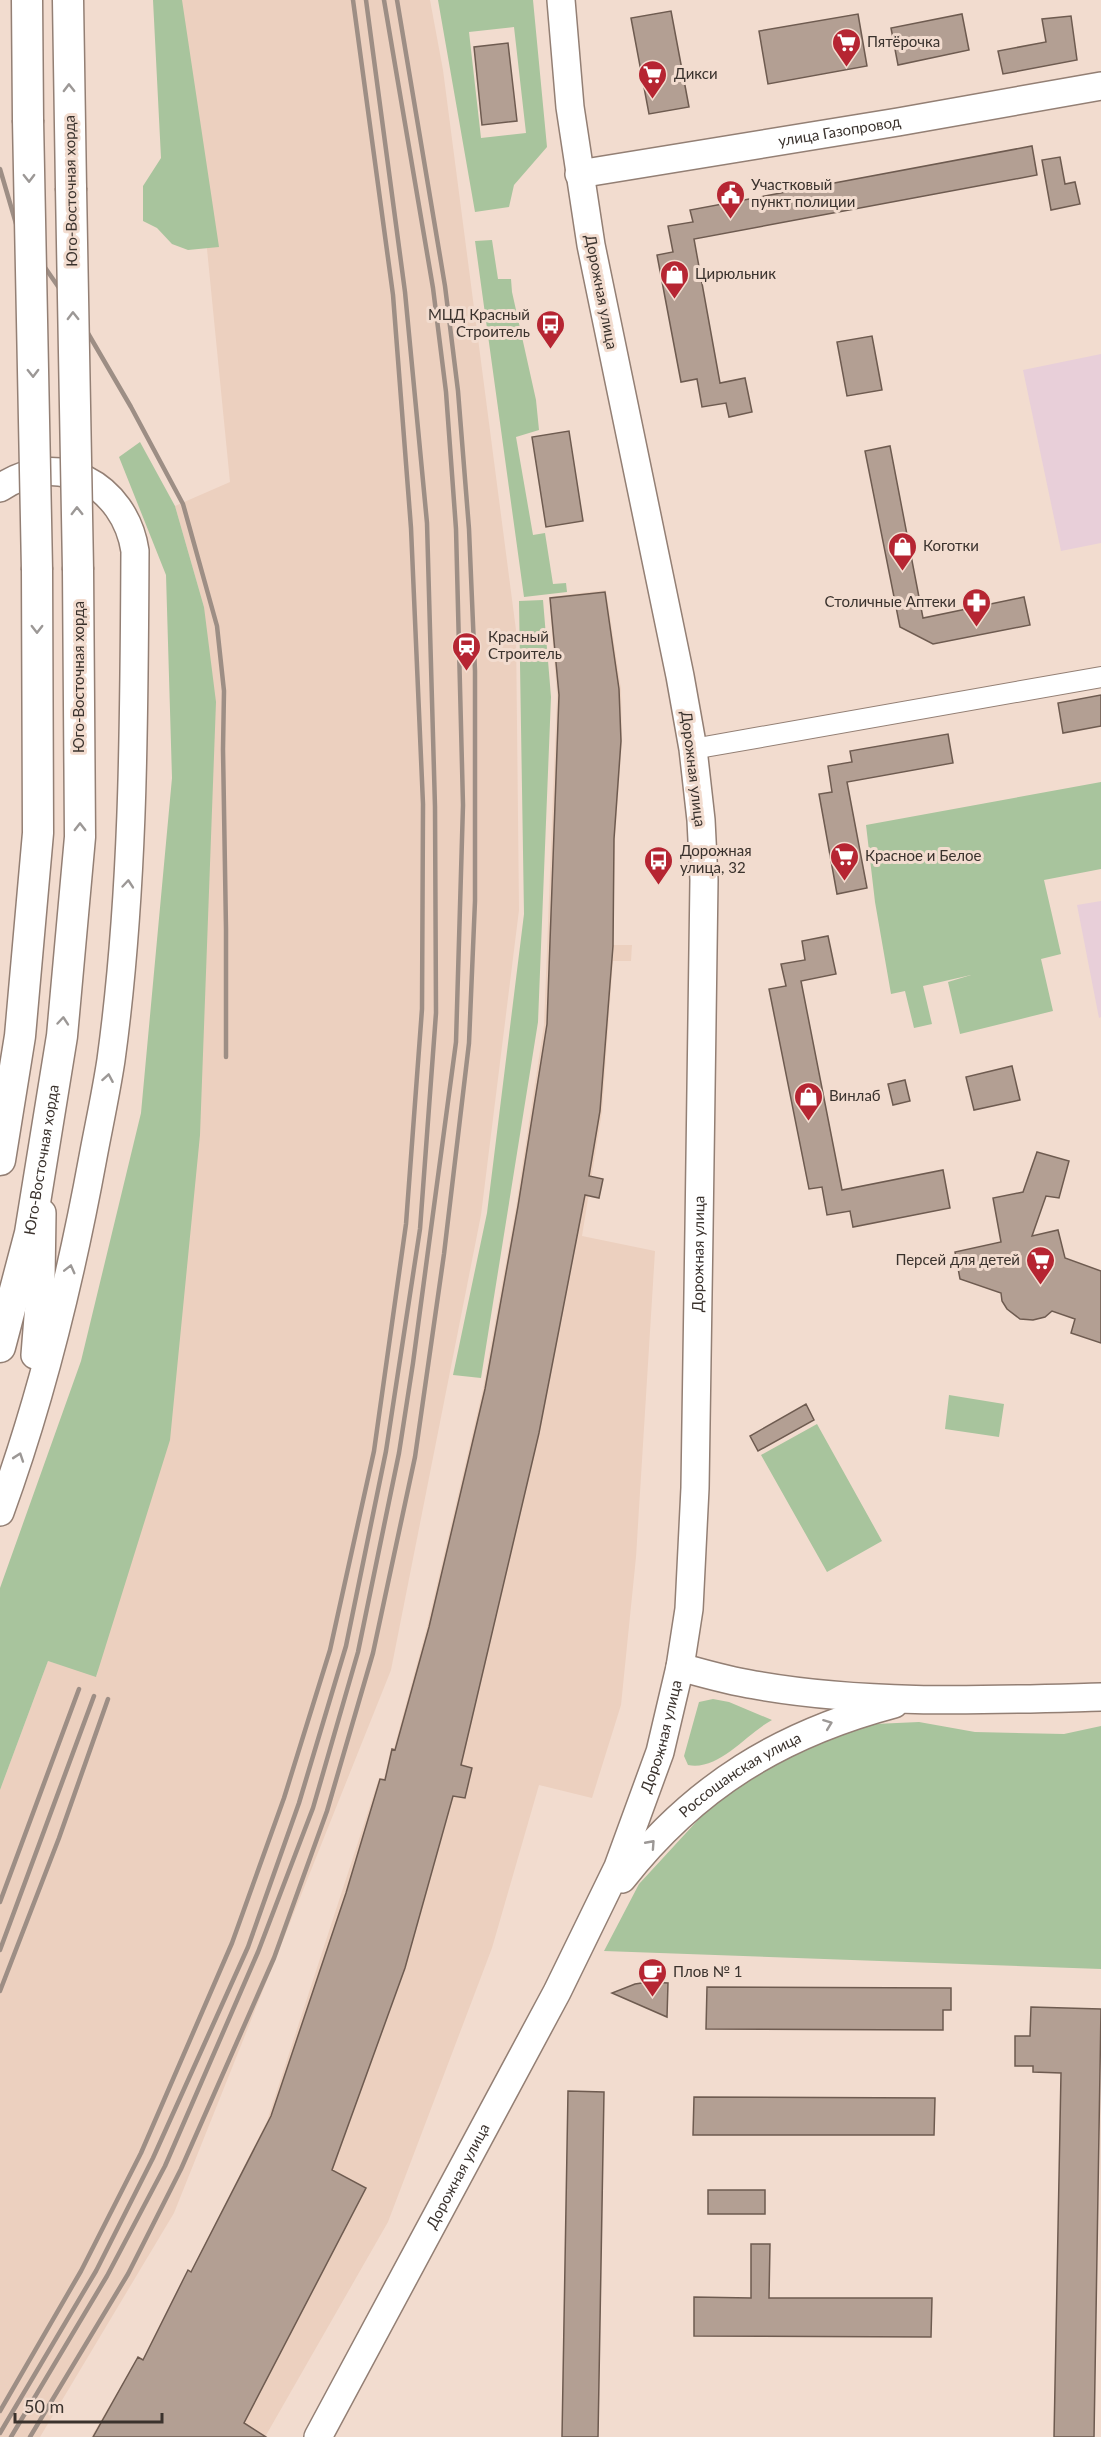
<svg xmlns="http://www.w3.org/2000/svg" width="1101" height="2437" viewBox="0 0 1101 2437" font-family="Lato,sans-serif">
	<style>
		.built { fill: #ecd0bf }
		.education { fill: #e8cfd9 }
		.green { fill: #a8c49d; fill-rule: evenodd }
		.building { fill: #b39f93; stroke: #6e5b50; stroke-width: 1.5 }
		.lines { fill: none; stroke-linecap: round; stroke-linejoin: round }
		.street-casing { stroke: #937f74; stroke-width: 22 }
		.secondary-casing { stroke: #937f74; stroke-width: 30 }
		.primary-casing { stroke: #937f74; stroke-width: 33 }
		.street { stroke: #fff; stroke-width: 20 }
		.secondary { stroke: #fff; stroke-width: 27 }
		.primary { stroke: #fff; stroke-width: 30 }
		.rail { stroke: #9d8e85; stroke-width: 4.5 }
		.primary-bridge-casing { stroke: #937f74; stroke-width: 33; stroke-linecap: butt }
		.primary-bridge { stroke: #fff; stroke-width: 30 }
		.oneway { stroke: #9c9896 }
		.labels { text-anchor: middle; stroke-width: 6; stroke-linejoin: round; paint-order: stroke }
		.poi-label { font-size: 15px; fill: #3a322d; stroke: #f2dccf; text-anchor: start }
		.street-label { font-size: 15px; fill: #3a322d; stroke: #f2dccf }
	</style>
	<rect width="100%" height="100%" fill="#f2dccf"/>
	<!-- built -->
	<path class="built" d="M 171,0 L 430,0 L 443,70 L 516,630 L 519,910 L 481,1215 L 391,1670 L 174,2213 L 40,2437 L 0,2437 L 0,1790 L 48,1661 L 97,1676 L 204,607 L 175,506 L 230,482 L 206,239 Z
		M 606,590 L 621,689 L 622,741 L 615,840 L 613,945 L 632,945 L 631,961 L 613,961 L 602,1112 L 582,1236 L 655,1251 L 636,1557 L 621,1705 L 592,1798 L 539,1785 L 492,1948 L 388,2222 L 265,2437 L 91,2437 L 138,2357 L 143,2358 L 188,2270 L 191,2271 L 267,2121 L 379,1778 L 384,1778 L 391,1748 L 394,1748 L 427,1627 L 483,1389 L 516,1207 L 544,1025 L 557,695 L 549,597 Z"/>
	<!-- education -->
	<path class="education" d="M 1101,354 L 1101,543 L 1061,551 L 1023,370 Z
		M 1101,901 L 1101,1017 L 1099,1018 L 1077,905 Z"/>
	<!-- green -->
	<path class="green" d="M 153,0 L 182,0 L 219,247 L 188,250 L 172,244 L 157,228 L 143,221 L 143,186 L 161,158 Z
		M 438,0 L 533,0 L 547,147 L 514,185 L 509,207 L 475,212 ZM 514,27 L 526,133 L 481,138 L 469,32 Z
		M 492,240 L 498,279 L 511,279 L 512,292 L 536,400 L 539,430 L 516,437 L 533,535 L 545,533 L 553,584 L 566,583 L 567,592 L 524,597 L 475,241 Z
		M 140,442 L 175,506 L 204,607 L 216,702 L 200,1135 L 170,1440 L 96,1677 L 48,1661 L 0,1790 L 0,1588 L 81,1361 L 141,1113 L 172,778 L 166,575 L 119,457 Z
		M 543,600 L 551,697 L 538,1022 L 481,1378 L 453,1375 L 487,1213 L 524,914 L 519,601 Z
		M 1101,782 L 1101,869 L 1044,880 L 1061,954 L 1041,959 L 1053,1011 L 960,1034 L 948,982 L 971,975 L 923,986 L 932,1024 L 914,1028 L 905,991 L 891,994 L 875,902 L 866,825 Z
		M 949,1395 L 1004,1404 L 999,1437 L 945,1429 Z
		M 817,1424 L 882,1541 L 827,1572 L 761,1455 Z
		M 713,1699 L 729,1702 L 772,1720 C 746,1734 719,1771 688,1765 L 684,1756 L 699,1702 Z
		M 919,1722 L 975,1732 L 1064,1734 L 1101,1726 L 1101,1969 L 604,1951 L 639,1884 L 709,1808 L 760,1771 L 853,1725 Z"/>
	<!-- building -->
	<path class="building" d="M 671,11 L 689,107 L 649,114 L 631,18 Z
		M 858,14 L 867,66 L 768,84 L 759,31 Z
		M 962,14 L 969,50 L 898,65 L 891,28 Z
		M 1071,16 L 1077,60 L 1003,74 L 998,51 L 1046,42 L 1042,19 Z
		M 508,43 L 517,121 L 482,125 L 474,47 Z
		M 1032,146 L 1037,175 L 694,239 L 720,383 L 745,378 L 752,412 L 729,417 L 726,403 L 702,407 L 697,379 L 681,382 L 657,255 L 673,252 L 668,226 L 693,222 L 690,210 Z
		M 1060,157 L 1065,184 L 1075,182 L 1080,204 L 1051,210 L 1042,160 Z
		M 872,336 L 882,390 L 847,396 L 837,342 Z
		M 569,431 L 583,521 L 546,527 L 532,437 Z
		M 890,446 L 923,618 L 1024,597 L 1030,625 L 933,644 L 900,627 L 865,451 Z
		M 605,592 L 619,689 L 621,741 L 614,839 L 613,946 L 600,1111 L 589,1176 L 603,1179 L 599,1198 L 585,1195 L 539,1433 L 461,1765 L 472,1768 L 465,1798 L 453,1796 L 405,1968 L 332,2170 L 366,2188 L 244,2423 L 266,2437 L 93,2437 L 138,2357 L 143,2360 L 188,2270 L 191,2272 L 271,2116 L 346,1893 L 380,1779 L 385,1780 L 392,1749 L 395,1750 L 429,1627 L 485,1389 L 518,1206 L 547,1024 L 559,695 L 550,598 Z
		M 1101,695 L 1101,726 L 1063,733 L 1058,703 Z
		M 948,734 L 953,763 L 847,782 L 867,888 L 837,894 L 819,794 L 832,792 L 828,766 L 852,762 L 850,751 Z
		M 828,936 L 836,974 L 801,981 L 842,1190 L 943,1170 L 950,1208 L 853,1227 L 850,1211 L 827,1215 L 822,1187 L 809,1189 L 769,989 L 786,986 L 781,964 L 805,960 L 802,941 Z
		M 1012,1066 L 1020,1100 L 974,1110 L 966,1077 Z
		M 905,1080 L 910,1101 L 893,1105 L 888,1084 Z
		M 1037,1152 L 1069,1161 L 1059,1198 L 1046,1196 L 1032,1236 L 1058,1230 L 1065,1258 L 1101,1271 L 1101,1343 L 1071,1333 L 1075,1319 L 1052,1311 L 1045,1317 L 1033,1320 L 1020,1319 L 1007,1309 L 1002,1301 L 1001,1293 L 960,1279 L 955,1252 L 1001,1242 L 993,1198 L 1023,1192 Z
		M 806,1404 L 814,1420 L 758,1451 L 750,1436 Z
		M 648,1982 L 668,1983 L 667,2017 L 612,1993 L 635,1984 Z
		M 707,1987 L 951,1988 L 951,2010 L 943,2010 L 943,2030 L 706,2029 Z
		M 1031,2007 L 1101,2009 L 1094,2437 L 1054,2437 L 1061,2073 L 1033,2072 L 1033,2066 L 1015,2066 L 1015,2036 L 1030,2036 Z
		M 568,2091 L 604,2092 L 598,2437 L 562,2437 Z
		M 694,2097 L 935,2098 L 934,2135 L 693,2135 Z
		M 708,2190 L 765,2190 L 765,2214 L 708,2214 Z
		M 751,2244 L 770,2244 L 769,2298 L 932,2298 L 931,2337 L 694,2336 L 694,2297 L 751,2298 Z"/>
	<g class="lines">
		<defs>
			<path id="street" d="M 693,749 L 1101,677"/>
			<g id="secondary">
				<path id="s1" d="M 579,174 L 898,122 L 1101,86"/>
				<path d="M 0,488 C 58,448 125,485 135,551 C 134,721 134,892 111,1060 C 106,1093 99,1125 93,1157 C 71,1277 42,1397 0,1512"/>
				<path d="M 35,1355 L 41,1279 L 42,1213"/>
				<path d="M 680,1667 C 705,1674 729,1681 755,1685 C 868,1705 987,1700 1101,1697"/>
				<path id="s2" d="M 622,1879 C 695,1786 781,1734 894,1704"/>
				<path id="s3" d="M 318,2437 L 557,1992 L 618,1867 L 660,1752 L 680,1667 L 689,1609 L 695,1488 L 699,1229 L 704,880 L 701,820 L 693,749 L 680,676 L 591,245 L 570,107 L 561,0"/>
			</g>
			<g id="primary">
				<path d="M 27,0 L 28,120"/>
				<path d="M 68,0 L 71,188"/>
				<path d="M 0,1160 L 20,1036 L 38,833 L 37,570"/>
				<path id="s4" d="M 0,1347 L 30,1233 L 62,1036 L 80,837 L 78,570"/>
			</g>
		</defs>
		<!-- street casing -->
		<use href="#street" class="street-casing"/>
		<!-- secondary casing -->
		<use href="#secondary" class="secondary-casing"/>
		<!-- primary casing -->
		<use href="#primary" class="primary-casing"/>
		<!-- street -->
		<use href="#street" class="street"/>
		<!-- secondary -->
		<use href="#secondary" class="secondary"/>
		<!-- primary -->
		<use href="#primary" class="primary"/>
		<!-- rail -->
		<path class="rail" d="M 0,169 L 17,227 L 75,311 L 131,407 L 183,504 L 217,626 L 224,691 L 223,749 L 226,929 L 226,1057
			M 0,1902 L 79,1689
			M 0,1950 L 94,1696
			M 0,1991 L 59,1838 L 108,1699
			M 0,2411 L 81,2271 L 141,2153 L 232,1943 L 284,1798 L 330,1650 L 374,1451 L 406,1224 L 422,1009 L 423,804 L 411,528 L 393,295 L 353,0
			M 0,2433 L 96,2271 L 153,2158 L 248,1947 L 299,1803 L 346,1646 L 386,1451 L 420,1229 L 436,1013 L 435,807 L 427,523 L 405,292 L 366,0
			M 11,2437 L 107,2276 L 165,2166 L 258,1952 L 313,1808 L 358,1652 L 399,1453 L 413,1363 L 456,1042 L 463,805 L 456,529 L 446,392 L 433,288 L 384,0
			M 30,2437 L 128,2274 L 181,2169 L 274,1958 L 327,1811 L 373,1653 L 415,1457 L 444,1254 L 469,1043 L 475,901 L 475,671 L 469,529 L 458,391 L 445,286 L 397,0"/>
		<defs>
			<path id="primary-bridge" d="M 28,120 L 37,570
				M 71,188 L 78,570"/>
		</defs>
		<!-- primary-bridge casing -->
		<use href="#primary-bridge" class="primary-bridge-casing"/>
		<!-- primary-bridge -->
		<use href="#primary-bridge" class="primary-bridge"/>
	</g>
	<!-- one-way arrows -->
	<defs><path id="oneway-chevron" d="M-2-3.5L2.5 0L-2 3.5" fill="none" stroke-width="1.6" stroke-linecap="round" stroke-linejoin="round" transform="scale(1.5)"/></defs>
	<g class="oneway">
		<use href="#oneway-chevron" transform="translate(69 88) rotate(-91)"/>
		<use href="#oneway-chevron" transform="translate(29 178) rotate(89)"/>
		<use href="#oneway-chevron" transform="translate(73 316) rotate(-91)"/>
		<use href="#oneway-chevron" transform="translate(33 373) rotate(89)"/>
		<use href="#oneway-chevron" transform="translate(77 511) rotate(-91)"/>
		<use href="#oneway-chevron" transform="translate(37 629) rotate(90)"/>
		<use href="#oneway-chevron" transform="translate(80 827) rotate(-90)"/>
		<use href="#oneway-chevron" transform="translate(128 884) rotate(-85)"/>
		<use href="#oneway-chevron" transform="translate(63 1021) rotate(-85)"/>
		<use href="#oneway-chevron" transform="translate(108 1078) rotate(-80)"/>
		<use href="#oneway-chevron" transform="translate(70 1269) rotate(-76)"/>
		<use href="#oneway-chevron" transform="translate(19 1457) rotate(-71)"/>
		<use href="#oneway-chevron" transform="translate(828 1724) rotate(-21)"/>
		<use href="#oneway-chevron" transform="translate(651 1844) rotate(-48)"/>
	</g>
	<!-- icons -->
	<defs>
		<symbol id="supermarket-pin" viewBox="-11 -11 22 30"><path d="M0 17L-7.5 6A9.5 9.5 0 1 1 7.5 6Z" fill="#b62532" stroke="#f2dccf"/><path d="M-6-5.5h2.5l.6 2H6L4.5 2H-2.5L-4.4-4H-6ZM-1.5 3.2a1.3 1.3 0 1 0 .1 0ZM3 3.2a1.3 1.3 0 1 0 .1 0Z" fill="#fff"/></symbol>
		<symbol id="civic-pin" viewBox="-11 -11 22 30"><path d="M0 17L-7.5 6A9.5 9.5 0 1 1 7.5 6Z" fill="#b62532" stroke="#f2dccf"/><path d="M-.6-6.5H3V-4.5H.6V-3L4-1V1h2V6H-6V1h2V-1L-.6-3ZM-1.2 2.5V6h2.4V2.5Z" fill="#fff"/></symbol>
		<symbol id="shop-pin" viewBox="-11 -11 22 30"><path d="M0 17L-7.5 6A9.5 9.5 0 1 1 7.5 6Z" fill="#b62532" stroke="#f2dccf"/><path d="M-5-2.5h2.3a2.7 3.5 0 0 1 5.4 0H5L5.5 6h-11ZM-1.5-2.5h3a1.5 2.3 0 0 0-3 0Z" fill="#fff"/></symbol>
		<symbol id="bus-pin" viewBox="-11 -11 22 30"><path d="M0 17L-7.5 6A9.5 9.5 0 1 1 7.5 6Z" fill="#b62532" stroke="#f2dccf"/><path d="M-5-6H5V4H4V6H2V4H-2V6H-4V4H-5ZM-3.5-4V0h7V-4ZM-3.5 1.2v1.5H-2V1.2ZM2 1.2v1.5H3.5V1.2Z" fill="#fff"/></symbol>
		<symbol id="pharmacy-pin" viewBox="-11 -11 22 30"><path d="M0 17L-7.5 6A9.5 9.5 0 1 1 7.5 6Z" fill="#b62532" stroke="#f2dccf"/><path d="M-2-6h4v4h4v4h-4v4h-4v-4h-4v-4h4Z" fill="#fff"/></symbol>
		<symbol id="station-pin" viewBox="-11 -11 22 30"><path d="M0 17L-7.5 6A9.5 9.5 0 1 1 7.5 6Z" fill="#b62532" stroke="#f2dccf"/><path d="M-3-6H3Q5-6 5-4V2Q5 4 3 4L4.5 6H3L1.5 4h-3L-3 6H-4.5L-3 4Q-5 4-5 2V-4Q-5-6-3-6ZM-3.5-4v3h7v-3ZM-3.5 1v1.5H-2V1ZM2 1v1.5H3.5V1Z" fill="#fff"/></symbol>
		<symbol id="cafe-pin" viewBox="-11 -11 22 30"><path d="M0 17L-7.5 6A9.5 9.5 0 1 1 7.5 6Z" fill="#b62532" stroke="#f2dccf"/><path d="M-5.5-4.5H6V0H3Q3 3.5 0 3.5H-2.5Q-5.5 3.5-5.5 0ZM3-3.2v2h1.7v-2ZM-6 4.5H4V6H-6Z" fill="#fff"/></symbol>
	</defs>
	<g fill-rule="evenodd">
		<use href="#supermarket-pin" x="830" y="26" width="33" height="45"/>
		<use href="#supermarket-pin" x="636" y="58" width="33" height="45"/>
		<use href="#civic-pin" x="714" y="178" width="33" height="45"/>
		<use href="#shop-pin" x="658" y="258" width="33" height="45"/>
		<use href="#bus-pin" x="534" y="308" width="33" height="45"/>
		<use href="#shop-pin" x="886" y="530" width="33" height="45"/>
		<use href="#pharmacy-pin" x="960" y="586" width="33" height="45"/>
		<use href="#station-pin" x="450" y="630" width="33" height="45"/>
		<use href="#supermarket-pin" x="828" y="840" width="33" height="45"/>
		<use href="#bus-pin" x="642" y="844" width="33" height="45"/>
		<use href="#shop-pin" x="792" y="1080" width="33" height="45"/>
		<use href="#supermarket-pin" x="1024" y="1244" width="33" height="45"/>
		<use href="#cafe-pin" x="636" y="1956" width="33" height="45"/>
	</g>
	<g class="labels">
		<!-- poi labels -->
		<g class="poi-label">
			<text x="867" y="47">Пятёрочка</text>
			<text x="674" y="79">Дикси</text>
			<text x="751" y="190">Участковый<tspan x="751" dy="17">пункт полиции</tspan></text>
			<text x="695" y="279">Цирюльник</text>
			<text x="530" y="320" text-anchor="end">МЦД Красный<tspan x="530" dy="17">Строитель</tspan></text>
			<text x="923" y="551">Коготки</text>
			<text x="956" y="607" text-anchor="end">Столичные Аптеки</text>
			<text x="488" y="642">Красный<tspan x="488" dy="17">Строитель</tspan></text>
			<text x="680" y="856">Дорожная<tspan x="680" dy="17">улица, 32</tspan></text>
			<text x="865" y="861">Красное и Белое</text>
			<text x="829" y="1101">Винлаб</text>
			<text x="1020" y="1265" text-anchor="end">Персей для детей</text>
			<text x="673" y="1977">Плов № 1</text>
		</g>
		<!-- street labels -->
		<g class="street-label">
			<text dy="5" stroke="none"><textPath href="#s1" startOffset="264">улица Газопровод</textPath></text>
			<text transform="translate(71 191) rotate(-91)" y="5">Юго-Восточная хорда</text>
			<text transform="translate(601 292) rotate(79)" y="5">Дорожная улица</text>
			<text transform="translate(79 677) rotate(-90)" y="5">Юго-Восточная хорда</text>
			<text transform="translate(693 769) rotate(83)" y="5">Дорожная улица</text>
			<text dy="5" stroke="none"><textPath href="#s4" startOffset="192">Юго-Восточная хорда</textPath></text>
			<text dy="5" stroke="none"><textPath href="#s3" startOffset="1268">Дорожная улица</textPath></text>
			<text dy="5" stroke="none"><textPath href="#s3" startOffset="782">Дорожная улица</textPath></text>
			<text dy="5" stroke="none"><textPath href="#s2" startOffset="159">Россошанская улица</textPath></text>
			<text dy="5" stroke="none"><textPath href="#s3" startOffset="296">Дорожная улица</textPath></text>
		</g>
	</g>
	<!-- scale -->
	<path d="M15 2413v9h147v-9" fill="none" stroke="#3a322d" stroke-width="3"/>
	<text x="24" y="2413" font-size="18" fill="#3a322d" stroke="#f2dccf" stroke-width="4.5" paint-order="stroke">50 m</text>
</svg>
